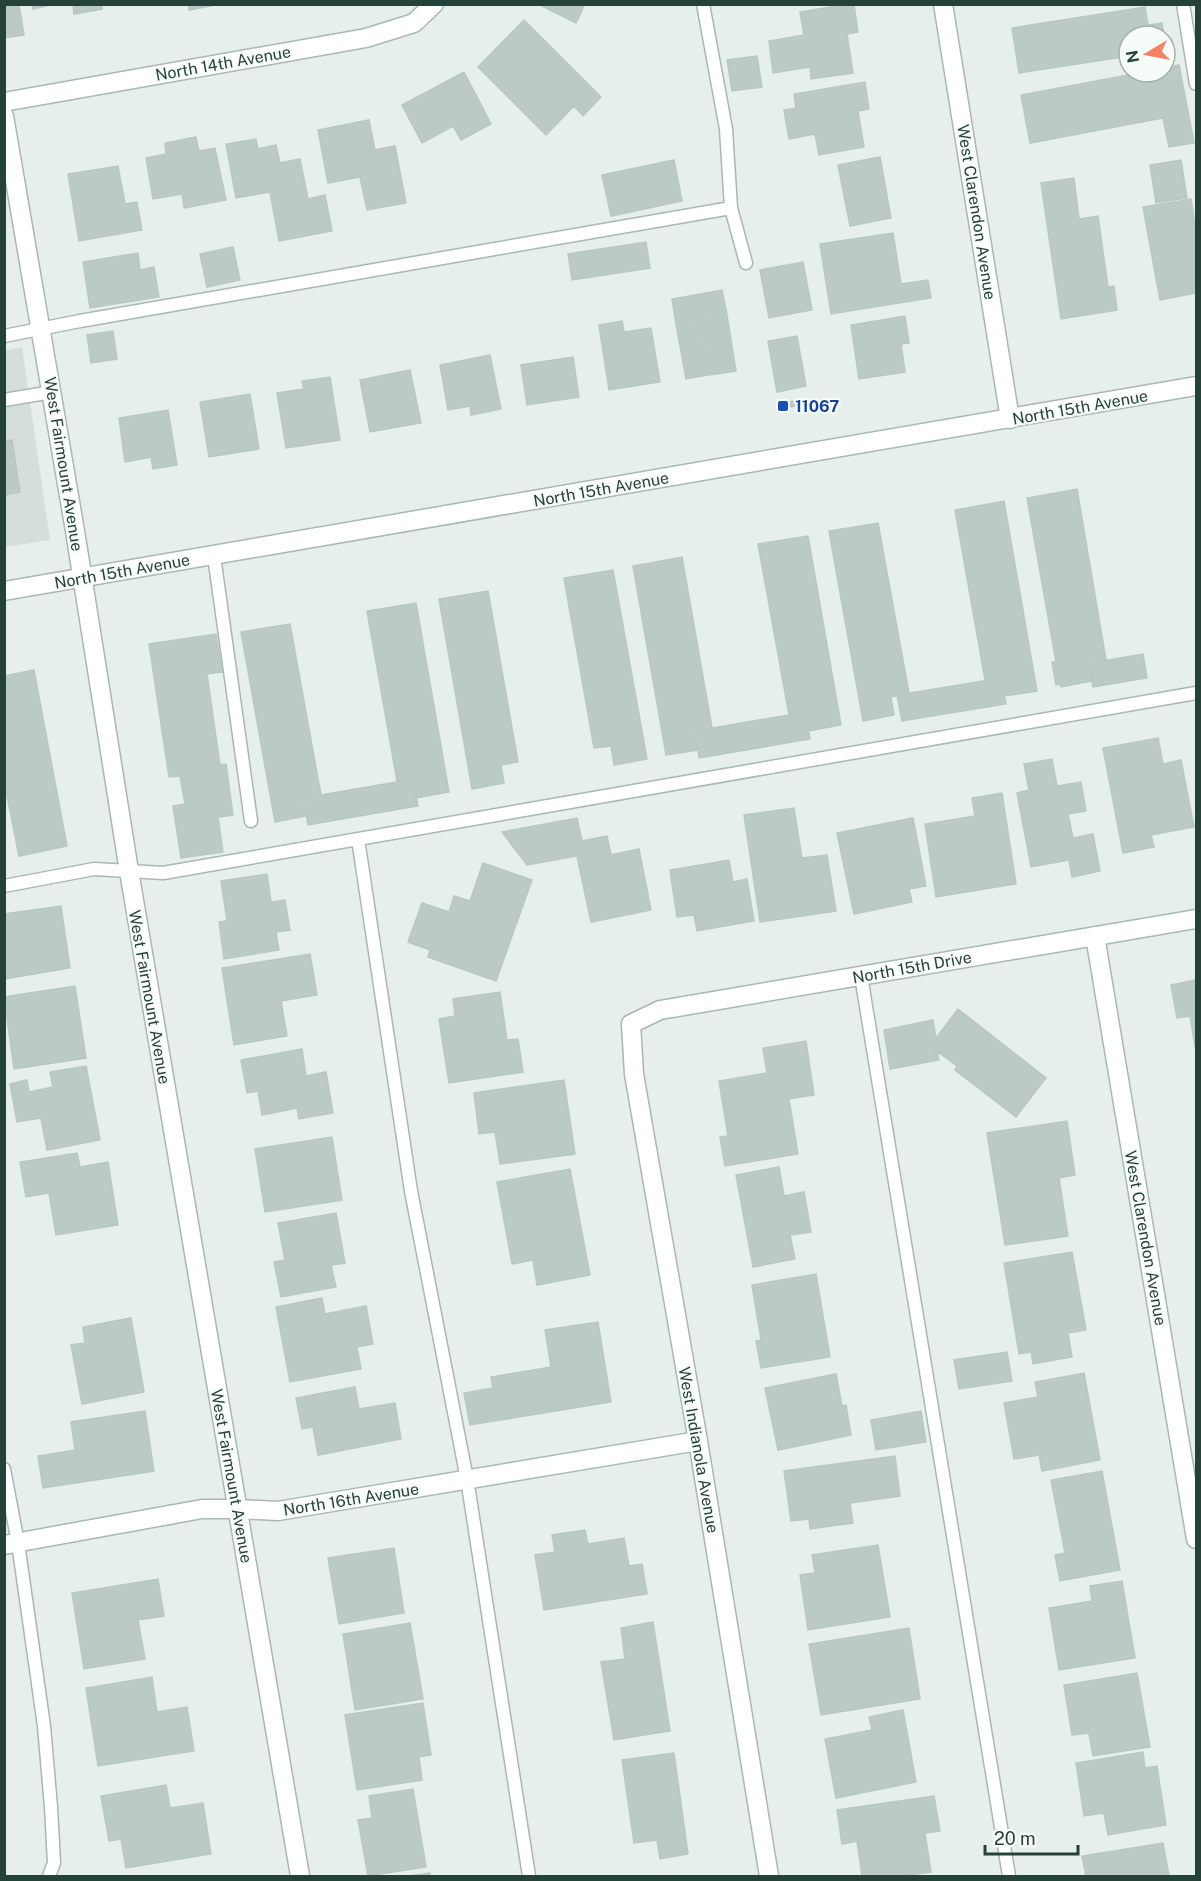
<svg xmlns="http://www.w3.org/2000/svg" width="1201" height="1881" viewBox="0 0 1201 1881" font-family="'Public Sans',sans-serif">
	<style>
		.built { fill: #d4dfda }
		.building { fill: #bbcac4; stroke: #b8c9c2; stroke-width: 1.5 }
		.lines { fill: none; stroke-linecap: round; stroke-linejoin: round }
		.service-casing { stroke: #a8b8b2; stroke-width: 15 }
		.minor-casing { stroke: #a8b8b2; stroke-width: 21 }
		.tertiary-casing { stroke: #a8b8b2; stroke-width: 21 }
		.service { stroke: #fff; stroke-width: 12 }
		.minor { stroke: #fff; stroke-width: 18 }
		.tertiary { stroke: #fff; stroke-width: 18 }
		.transit-dot { fill: #1a4fb4; stroke: #f7fbf9; stroke-width: 2 }
		.labels { text-anchor: middle; stroke-width: 4.5; stroke-linejoin: round; paint-order: stroke }
		.street-label { font-size: 16px; fill: #24423a; stroke: #f7fbf9 }
		.transit-label { font-size: 16px; font-weight: bold; fill: #164399; stroke: #f7fbf9; text-anchor: start }
	</style>
	<rect width="100%" height="100%" fill="#e6efeb"/>
	<!-- built -->
	<path class="built" d="M 22,347 L 50,540 L 5,547 L 4,351 Z"/>
	<!-- building -->
	<path class="building" d="M 4,4 L 19,4 L 24,35 L 4,38 Z
		M 32,4 L 54,4 L 33,9 Z
		M 73,4 L 102,4 L 102,9 L 74,14 Z
		M 188,4 L 220,4 L 189,10 Z
		M 538,4 L 585,4 L 576,23 Z
		M 848,4 L 854,4 L 858,32 L 847,34 L 853,73 L 811,79 L 810,67 L 773,73 L 769,41 L 804,35 L 800,12 Z
		M 1145,7 L 1148,25 L 1162,23 L 1164,36 L 1129,36 L 1129,56 L 1019,73 L 1012,28 Z
		M 524,20 L 601,97 L 583,116 L 574,106 L 546,135 L 478,67 Z
		M 757,56 L 762,87 L 732,91 L 727,60 Z
		M 1179,65 L 1194,143 L 1169,147 L 1163,118 L 1030,143 L 1021,95 L 1144,72 L 1165,72 L 1165,68 Z
		M 464,72 L 491,124 L 461,140 L 453,126 L 422,143 L 402,105 Z
		M 865,82 L 869,109 L 858,111 L 864,147 L 819,155 L 815,134 L 789,139 L 784,110 L 796,108 L 794,94 Z
		M 369,120 L 375,150 L 395,146 L 406,203 L 367,210 L 360,177 L 328,183 L 318,130 Z
		M 196,137 L 199,151 L 215,148 L 226,200 L 184,208 L 182,194 L 153,199 L 146,158 L 166,154 L 165,143 Z
		M 256,139 L 258,149 L 276,145 L 280,163 L 300,159 L 308,199 L 325,195 L 332,231 L 279,241 L 270,192 L 236,198 L 226,144 Z
		M 880,157 L 891,218 L 850,226 L 838,165 Z
		M 674,160 L 682,201 L 611,216 L 602,175 Z
		M 1181,160 L 1187,198 L 1156,203 L 1150,165 Z
		M 118,166 L 125,204 L 137,202 L 142,230 L 79,241 L 68,174 Z
		M 1074,178 L 1079,219 L 1098,216 L 1108,287 L 1114,286 L 1117,310 L 1061,319 L 1041,183 Z
		M 1191,199 L 1196,232 L 1196,293 L 1160,300 L 1143,207 Z
		M 893,233 L 901,284 L 928,280 L 931,298 L 831,314 L 820,244 Z
		M 646,242 L 650,268 L 572,280 L 568,254 Z
		M 233,247 L 240,280 L 207,287 L 200,254 Z
		M 138,253 L 140,270 L 154,267 L 159,297 L 90,308 L 83,262 Z
		M 803,262 L 812,310 L 769,318 L 760,270 Z
		M 722,290 L 727,315 L 676,324 L 672,299 Z
		M 727,315 L 736,371 L 709,375 L 700,320 Z
		M 905,316 L 909,343 L 901,344 L 905,372 L 859,379 L 851,325 Z
		M 700,320 L 709,375 L 686,379 L 676,324 Z
		M 622,321 L 624,332 L 651,328 L 660,382 L 609,390 L 599,325 Z
		M 113,331 L 117,359 L 91,363 L 87,335 Z
		M 797,336 L 806,386 L 777,392 L 768,341 Z
		M 490,355 L 501,409 L 471,415 L 470,406 L 448,410 L 440,365 Z
		M 573,357 L 579,397 L 527,405 L 521,365 Z
		M 410,370 L 421,423 L 370,432 L 360,380 Z
		M 330,377 L 340,440 L 286,448 L 277,393 L 304,389 L 302,381 Z
		M 250,394 L 259,449 L 209,457 L 200,402 Z
		M 794,401 L 795,406 L 780,409 L 779,404 Z
		M 168,410 L 177,465 L 153,469 L 151,457 L 125,462 L 119,418 Z
		M 12,440 L 20,492 L 4,495 L 4,441 Z
		M 1077,489 L 1106,660 L 1089,663 L 1092,681 L 1061,687 L 1060,684 L 1056,685 L 1052,662 L 1056,662 L 1027,498 Z
		M 1004,501 L 1037,691 L 1004,696 L 1001,678 L 985,680 L 955,510 Z
		M 878,523 L 909,693 L 891,697 L 894,715 L 863,721 L 829,531 Z
		M 808,536 L 841,725 L 808,731 L 805,712 L 789,715 L 758,544 Z
		M 682,557 L 712,728 L 695,731 L 698,750 L 666,755 L 633,566 Z
		M 613,570 L 647,759 L 614,765 L 611,746 L 594,748 L 564,578 Z
		M 488,591 L 518,762 L 501,765 L 504,783 L 472,789 L 439,599 Z
		M 416,603 L 449,792 L 417,798 L 413,779 L 397,781 L 367,611 Z
		M 290,624 L 321,795 L 303,798 L 306,816 L 275,822 L 241,632 Z
		M 216,634 L 222,672 L 207,674 L 220,765 L 226,764 L 233,815 L 218,817 L 223,852 L 181,858 L 173,806 L 185,804 L 180,776 L 169,777 L 149,644 Z
		M 1143,654 L 1147,678 L 1093,687 L 1089,663 Z
		M 34,670 L 67,846 L 19,856 L 4,781 L 4,676 Z
		M 1001,678 L 1006,704 L 902,721 L 897,695 Z
		M 805,712 L 810,739 L 699,758 L 695,731 Z
		M 1158,738 L 1163,764 L 1181,760 L 1194,827 L 1151,835 L 1154,847 L 1123,853 L 1103,748 Z
		M 1052,759 L 1057,786 L 1081,782 L 1086,811 L 1068,814 L 1073,838 L 1093,834 L 1100,871 L 1072,877 L 1069,860 L 1031,867 L 1017,793 L 1029,790 L 1024,764 Z
		M 413,779 L 418,806 L 308,825 L 303,798 Z
		M 1002,793 L 1016,884 L 936,897 L 925,824 L 975,816 L 972,798 Z
		M 794,808 L 802,858 L 827,855 L 836,911 L 760,922 L 744,815 Z
		M 577,818 L 582,841 L 607,836 L 611,855 L 639,849 L 651,910 L 591,922 L 577,856 L 527,865 L 502,832 Z
		M 913,818 L 926,886 L 909,889 L 912,902 L 854,914 L 837,833 Z
		M 729,860 L 733,882 L 747,879 L 754,921 L 697,931 L 694,915 L 677,917 L 670,870 Z
		M 483,863 L 532,880 L 496,981 L 428,957 L 430,950 L 408,942 L 422,903 L 449,912 L 454,896 L 470,901 Z
		M 267,874 L 271,902 L 285,900 L 290,930 L 276,932 L 279,950 L 224,959 L 219,922 L 227,921 L 221,881 Z
		M 61,906 L 70,968 L 4,979 L 4,914 Z
		M 310,954 L 317,995 L 281,1001 L 287,1036 L 234,1045 L 222,968 Z
		M 1196,980 L 1196,1052 L 1190,1016 L 1177,1018 L 1171,985 Z
		M 75,986 L 86,1058 L 14,1069 L 4,997 Z
		M 500,992 L 507,1040 L 518,1039 L 523,1072 L 449,1083 L 439,1019 L 455,1016 L 453,999 Z
		M 958,1009 L 1046,1078 L 1016,1117 L 955,1070 L 957,1066 L 930,1046 Z
		M 933,1020 L 936,1038 L 930,1046 L 937,1051 L 939,1060 L 890,1069 L 884,1030 Z
		M 806,1041 L 814,1095 L 789,1099 L 798,1154 L 725,1166 L 720,1137 L 728,1136 L 719,1081 L 767,1073 L 763,1048 Z
		M 302,1049 L 306,1076 L 326,1072 L 333,1113 L 299,1119 L 297,1108 L 262,1115 L 258,1091 L 247,1093 L 241,1060 Z
		M 86,1066 L 100,1140 L 47,1150 L 41,1118 L 17,1122 L 10,1084 L 27,1080 L 29,1092 L 53,1087 L 50,1072 Z
		M 564,1080 L 575,1154 L 500,1164 L 495,1132 L 479,1134 L 474,1093 Z
		M 1067,1121 L 1075,1175 L 1059,1178 L 1068,1236 L 1005,1245 L 987,1133 Z
		M 332,1137 L 342,1200 L 265,1212 L 255,1149 Z
		M 77,1153 L 80,1167 L 108,1162 L 118,1225 L 56,1235 L 49,1193 L 26,1197 L 20,1162 Z
		M 779,1167 L 784,1196 L 804,1192 L 811,1232 L 790,1235 L 795,1259 L 753,1267 L 736,1175 Z
		M 570,1169 L 590,1275 L 537,1285 L 533,1260 L 512,1264 L 497,1182 Z
		M 336,1213 L 345,1263 L 331,1265 L 336,1287 L 281,1297 L 274,1262 L 285,1260 L 278,1223 Z
		M 1072,1252 L 1086,1330 L 1068,1333 L 1072,1357 L 1033,1364 L 1031,1352 L 1019,1354 L 1004,1263 Z
		M 816,1274 L 830,1357 L 761,1368 L 756,1341 L 761,1340 L 752,1285 Z
		M 322,1298 L 325,1314 L 366,1306 L 373,1344 L 357,1347 L 361,1369 L 290,1382 L 276,1307 Z
		M 131,1318 L 144,1392 L 82,1404 L 71,1345 L 85,1343 L 83,1327 Z
		M 598,1322 L 611,1402 L 470,1425 L 464,1393 L 493,1388 L 491,1377 L 551,1367 L 545,1330 Z
		M 1007,1352 L 1012,1381 L 959,1389 L 954,1360 Z
		M 1084,1373 L 1100,1460 L 1042,1471 L 1039,1455 L 1014,1459 L 1004,1403 L 1038,1397 L 1035,1382 Z
		M 836,1374 L 842,1406 L 846,1405 L 851,1435 L 778,1450 L 765,1388 Z
		M 355,1387 L 359,1409 L 395,1403 L 401,1439 L 318,1455 L 313,1427 L 302,1429 L 296,1398 Z
		M 145,1411 L 154,1471 L 43,1488 L 38,1456 L 75,1450 L 71,1422 Z
		M 921,1411 L 926,1442 L 876,1450 L 871,1420 Z
		M 895,1456 L 900,1496 L 850,1503 L 853,1523 L 810,1529 L 809,1519 L 791,1521 L 784,1471 Z
		M 1102,1471 L 1120,1570 L 1060,1581 L 1055,1555 L 1065,1553 L 1051,1480 Z
		M 585,1530 L 588,1544 L 624,1538 L 629,1566 L 642,1564 L 647,1594 L 544,1610 L 535,1555 L 555,1552 L 552,1535 Z
		M 878,1545 L 890,1617 L 808,1630 L 800,1575 L 815,1573 L 812,1555 Z
		M 394,1548 L 404,1613 L 339,1624 L 328,1558 Z
		M 158,1579 L 164,1616 L 138,1620 L 145,1659 L 84,1669 L 72,1593 Z
		M 1122,1581 L 1135,1658 L 1059,1670 L 1049,1608 L 1092,1601 L 1090,1586 Z
		M 653,1622 L 670,1731 L 614,1740 L 601,1662 L 625,1659 L 621,1628 Z
		M 410,1623 L 423,1699 L 355,1710 L 343,1634 Z
		M 909,1628 L 920,1699 L 821,1715 L 809,1644 Z
		M 1137,1673 L 1150,1747 L 1093,1756 L 1089,1733 L 1072,1735 L 1064,1685 Z
		M 152,1677 L 157,1712 L 187,1707 L 194,1751 L 98,1766 L 86,1688 Z
		M 423,1703 L 431,1755 L 419,1757 L 422,1780 L 357,1790 L 345,1715 Z
		M 903,1710 L 916,1782 L 836,1798 L 825,1739 L 872,1730 L 869,1717 Z
		M 1143,1752 L 1145,1768 L 1157,1766 L 1166,1825 L 1108,1835 L 1104,1813 L 1084,1816 L 1076,1763 Z
		M 674,1753 L 688,1854 L 660,1859 L 657,1840 L 634,1843 L 622,1760 Z
		M 166,1785 L 170,1808 L 203,1803 L 211,1854 L 126,1868 L 121,1839 L 109,1841 L 101,1796 Z
		M 413,1789 L 426,1867 L 368,1876 L 358,1820 L 372,1818 L 369,1796 Z
		M 934,1796 L 940,1831 L 925,1833 L 931,1872 L 901,1876 L 862,1876 L 857,1841 L 842,1844 L 837,1810 Z
		M 1163,1843 L 1169,1876 L 1086,1876 L 1082,1856 Z
		M 430,1873 L 430,1876 L 408,1876 Z"/>
	<g class="lines">
		<defs>
			<path id="service" d="M 703,4 L 726,129 L 731,208 L 746,263
				M 1183,4 L 1196,84
				M 4,336 L 80,321 L 731,208
				M 4,400 L 52,392
				M 214,556 L 251,821
				M 358,839 L 411,1191 L 467,1479 L 529,1876
				M 4,886 L 94,869 L 163,873 L 1196,693
				M 861,976 L 1009,1876
				M 4,1469 L 18,1543 L 44,1726 L 51,1807 L 54,1863 L 49,1876"/>
			<path id="minor" d="M 943,4 L 1010,419
				M 4,102 L 366,38 L 414,23 L 434,4
				M 4,116 L 75,531 L 129,871 L 300,1876
				M 1095,936 L 1196,1539
				M 4,1545 L 202,1509 L 238,1509 L 278,1511 L 698,1441
				M 769,1876 L 698,1441 L 634,1074 L 631,1024 L 660,1010 L 1196,919"/>
			<path id="tertiary" d="M 4,591 L 1196,386"/>
		</defs>
		<!-- service casing -->
		<use href="#service" class="service-casing"/>
		<!-- minor casing -->
		<use href="#minor" class="minor-casing"/>
		<!-- tertiary casing -->
		<use href="#tertiary" class="tertiary-casing"/>
		<!-- service -->
		<use href="#service" class="service"/>
		<!-- minor -->
		<use href="#minor" class="minor"/>
		<!-- tertiary -->
		<use href="#tertiary" class="tertiary"/>
	</g>
	<!-- markers -->
	<rect class="transit-dot" x="777" y="400" width="12" height="12" rx="3"/>
	<g class="labels">
		<!-- street labels -->
		<g class="street-label">
			<text transform="translate(223 63) rotate(-10)" y="6">North 14th Avenue</text>
			<text transform="translate(977 212) rotate(81)" y="6">West Clarendon Avenue</text>
			<text transform="translate(1080 407) rotate(-10)" y="6">North 15th Avenue</text>
			<text transform="translate(64 464) rotate(81)" y="6">West Fairmount Avenue</text>
			<text transform="translate(601 489) rotate(-10)" y="6">North 15th Avenue</text>
			<text transform="translate(122 571) rotate(-10)" y="6">North 15th Avenue</text>
			<text transform="translate(912 967) rotate(-10)" y="6">North 15th Drive</text>
			<text transform="translate(150 997) rotate(80)" y="6">West Fairmount Avenue</text>
			<text transform="translate(1146 1238) rotate(80)" y="6">West Clarendon Avenue</text>
			<text transform="translate(699 1450) rotate(80)" y="6">West Indianola Avenue</text>
			<text transform="translate(232 1476) rotate(80)" y="6">West Fairmount Avenue</text>
			<text transform="translate(351 1499) rotate(-9)" y="6">North 16th Avenue</text>
		</g>
		<!-- transit labels -->
		<g class="transit-label">
			<text x="795" y="412">11067</text>
		</g>
	</g>
	<!-- border -->
	<rect width="1201" height="1881" fill="none" stroke="#24423a" stroke-width="12"/>
	<!-- north arrow -->
	<g transform="translate(1147 54) rotate(260)"><circle r="28" fill="#f7fbf9" stroke="#a3b1ad" stroke-width="1.5"/>
	<path d="M0-4.5L10 22L0 15L-10 22Z" fill="#f4845f"/>
	<text y="-9" font-size="16" font-weight="bold" text-anchor="middle" fill="#24423a">N</text>
	</g>
	<!-- scale -->
	<path d="M985 1845v9h93v-9" fill="none" stroke="#24423a" stroke-width="3"/>
	<text x="994" y="1845" font-size="18" fill="#24423a" stroke="#f7fbf9" stroke-width="4.5" paint-order="stroke">20 m</text>
</svg>
